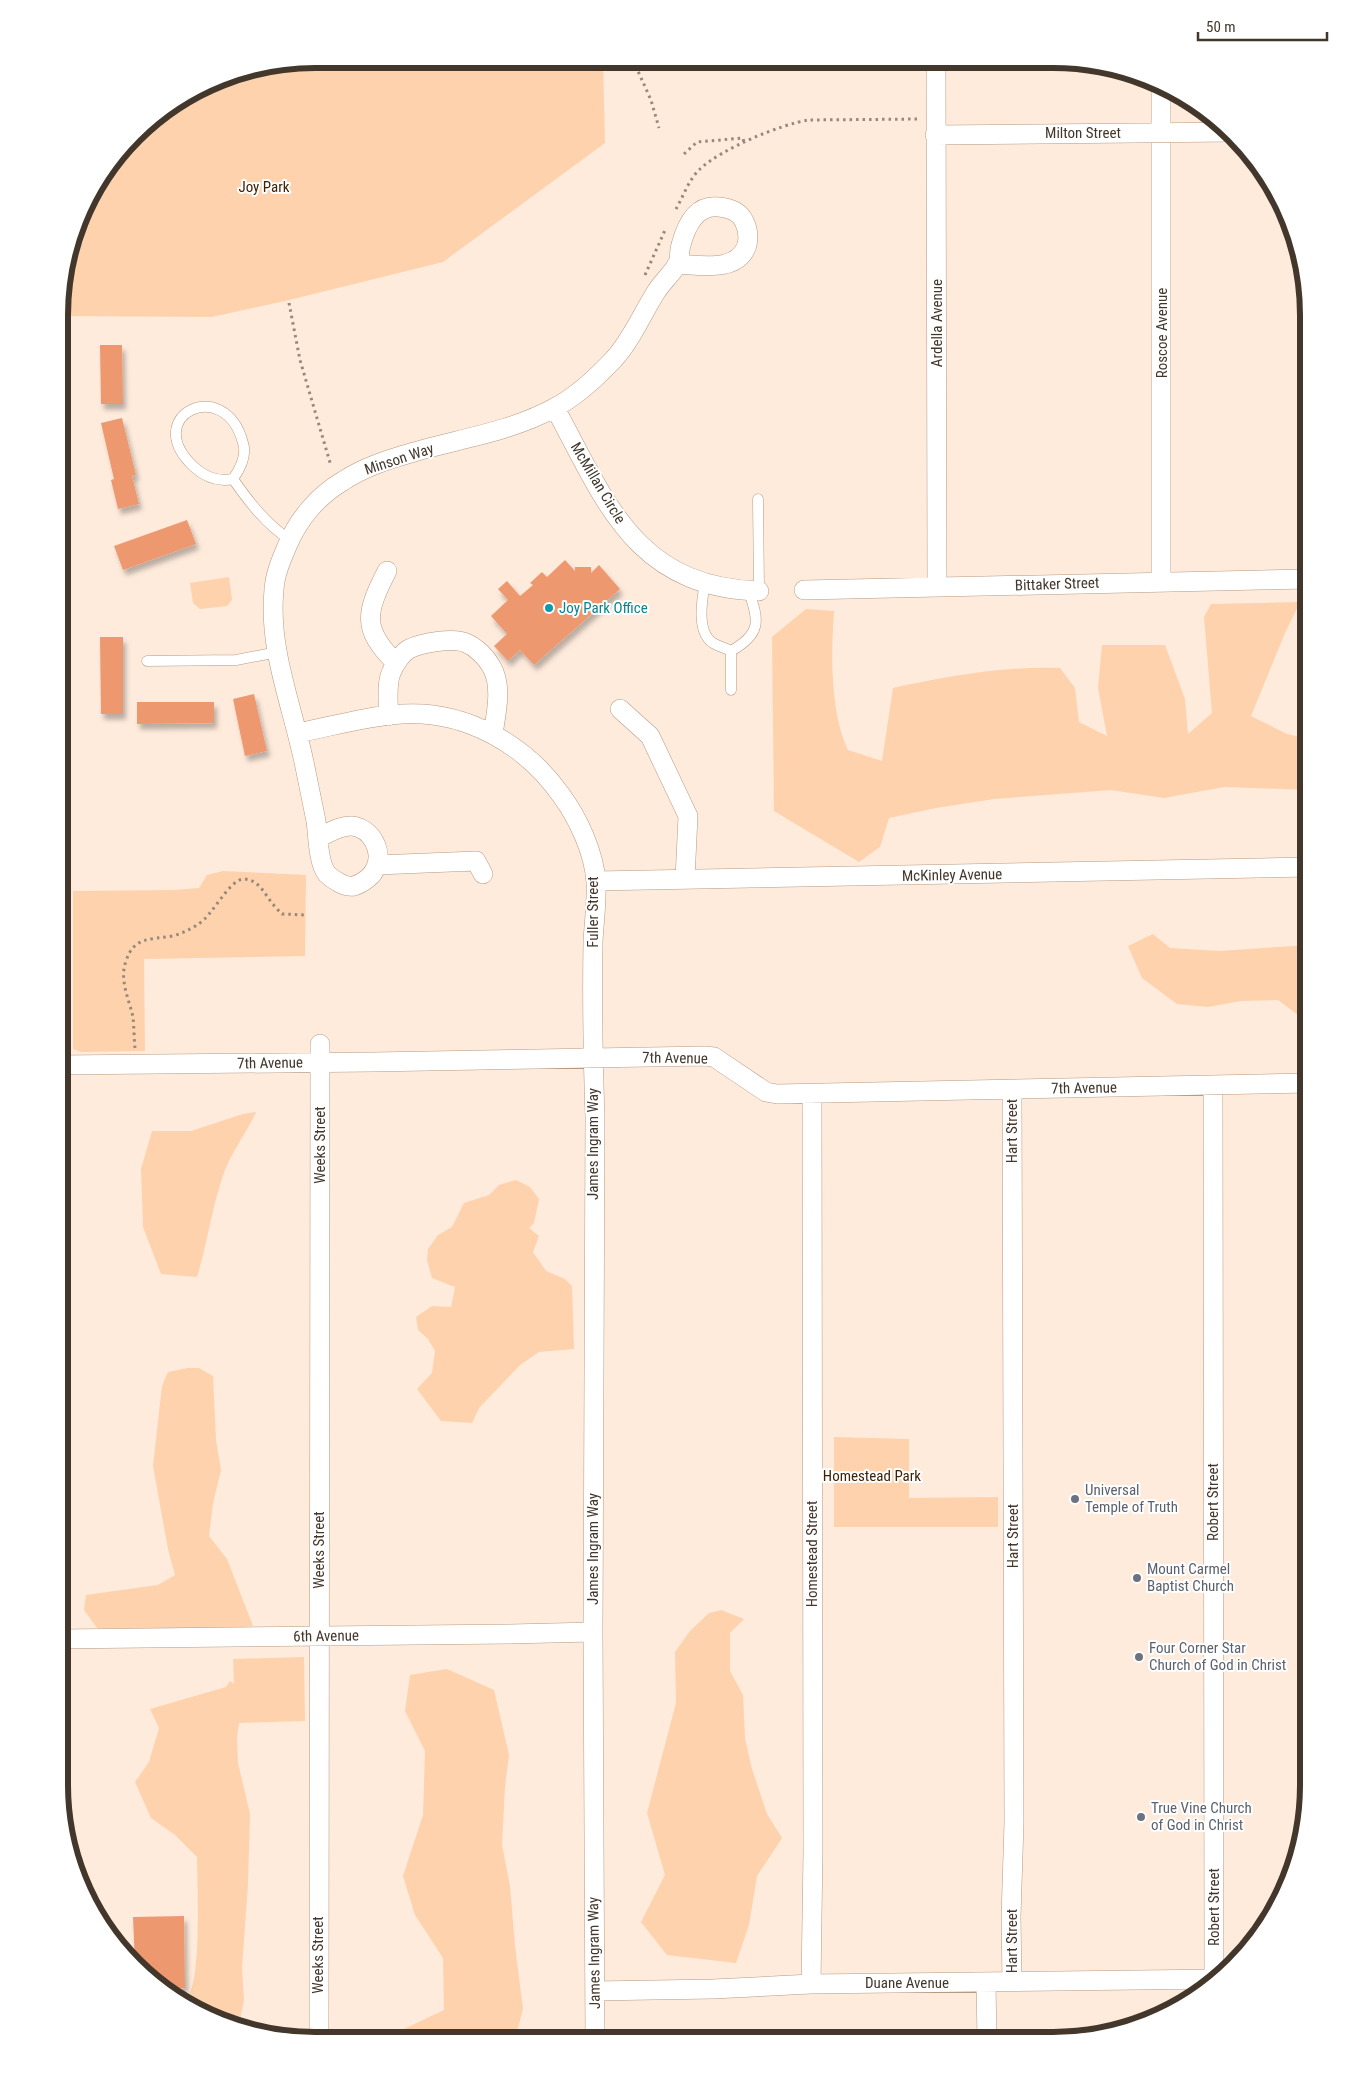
<svg xmlns="http://www.w3.org/2000/svg" width="1368" height="2099" viewBox="0 0 1368 2099" font-family="'Roboto Condensed',sans-serif">
	<style>
		.green { fill: #fed2ad }
		.building { fill: #ee986f; filter: url(#shadow) }
		.lines { fill: none; stroke-linecap: round; stroke-linejoin: round }
		.lane-casing { stroke: #b79a82; stroke-width: 11 }
		.street-casing { stroke: #b79a82; stroke-width: 20 }
		.path { stroke: #97887b; stroke-width: 3; stroke-dasharray: 2.5 4; stroke-linecap: butt }
		.lane { stroke: #fff; stroke-width: 10 }
		.street { stroke: #fff; stroke-width: 19 }
		.culture-dot { fill: #0f9aa8; stroke: #fff; stroke-width: 2 }
		.worship-dot { fill: #6b7280; stroke: #fff; stroke-width: 2 }
		.labels { text-anchor: middle; stroke-width: 4; stroke-linejoin: round; paint-order: stroke }
		.street-label { font-size: 15px; fill: #43372c; stroke: #fff }
		.park-label { font-size: 15px; fill: #3e2205; stroke: #fff }
		.culture-label { font-size: 15px; fill: #0d838f; stroke: #fff; text-anchor: start }
		.worship-label { font-size: 15px; fill: #5b616d; stroke: #fff; text-anchor: start }
		.rim { fill: none; stroke: #43372c; stroke-width: 6 }
	</style>
	<defs>
		<filter id="shadow"><feDropShadow dx="3" dy="5.5" stdDeviation="2.5" flood-color="#0004"/></filter>
	</defs>
	<rect width="100%" height="100%" fill="#feebdc"/>
	<!-- green -->
	<path class="green" d="M 314,59 L 603,60 L 605,143 L 443,262 L 285,301 L 212,317 L 62,316 L 62,278 L 85,201 L 146,122 L 217,78 Z
		M 229,577 L 232,600 L 227,606 L 200,609 L 193,603 L 190,583 Z
		M 1300,602 L 1285,633 L 1251,716 L 1287,734 L 1309,739 L 1309,790 L 1224,787 L 1164,798 L 1111,790 L 994,799 L 936,808 L 889,818 L 880,847 L 859,862 L 774,811 L 772,637 L 806,609 L 834,611 C 831,653 830,713 848,750 L 882,761 L 893,688 C 949,676 1004,666 1060,668 L 1075,688 L 1079,722 L 1107,736 L 1098,688 L 1102,645 L 1165,645 L 1185,699 L 1188,734 L 1212,713 L 1204,617 L 1211,604 Z
		M 223,871 L 306,875 L 305,956 L 144,959 L 145,1051 L 81,1052 L 73,1049 L 73,891 L 174,890 L 199,888 L 207,875 Z
		M 1153,934 L 1170,948 L 1219,951 L 1309,945 L 1309,1023 L 1278,1000 L 1241,1001 L 1208,1007 L 1177,1004 L 1142,978 L 1128,946 Z
		M 256,1112 C 247,1132 233,1150 225,1170 C 212,1205 208,1241 197,1277 L 161,1274 L 143,1227 L 141,1169 L 152,1131 L 191,1131 L 243,1114 Z
		M 516,1180 L 530,1187 L 539,1199 L 534,1223 L 529,1228 L 539,1236 L 533,1252 L 546,1271 L 565,1279 L 572,1286 L 574,1349 L 539,1352 L 520,1365 L 479,1408 L 472,1423 L 441,1421 L 417,1389 L 432,1373 L 435,1351 L 428,1339 L 418,1330 L 416,1317 L 432,1306 L 451,1307 L 455,1287 L 432,1278 L 427,1260 L 428,1249 L 438,1235 L 452,1227 L 464,1203 L 489,1195 L 499,1185 Z
		M 188,1368 L 199,1368 L 213,1376 L 216,1440 L 221,1470 L 213,1503 L 209,1536 L 227,1559 L 253,1626 L 201,1631 L 97,1628 L 84,1610 L 86,1595 L 158,1585 L 175,1575 L 168,1549 L 153,1466 L 162,1386 L 168,1372 Z
		M 834,1437 L 909,1439 L 909,1498 L 998,1497 L 998,1527 L 834,1527 Z
		M 721,1610 L 744,1619 L 730,1633 L 730,1671 L 743,1695 L 745,1739 L 752,1769 L 767,1814 L 782,1838 L 757,1876 L 749,1925 L 736,1963 L 667,1955 L 641,1922 L 665,1875 L 647,1813 L 676,1703 L 675,1652 L 690,1631 L 709,1613 Z
		M 304,1657 L 305,1721 L 239,1723 L 237,1737 L 238,1763 L 250,1814 L 248,1884 L 242,1968 L 244,2000 L 240,2019 L 230,2024 L 217,2021 L 184,2002 C 203,1989 197,1882 197,1857 L 175,1835 L 151,1818 L 135,1782 L 149,1762 L 159,1728 L 150,1709 L 226,1687 L 230,1681 L 234,1684 L 233,1659 Z
		M 447,1669 L 494,1690 L 509,1755 L 505,1787 L 502,1845 L 510,1886 L 515,1946 L 523,2009 L 515,2039 L 398,2038 L 404,2029 L 444,2010 L 443,1958 L 415,1915 L 403,1876 L 423,1815 L 425,1751 L 405,1711 L 410,1675 Z"/>
	<!-- building -->
	<path class="building" d="M 100,345 L 122,345 L 123,404 L 101,404 Z
		M 122,418 L 136,475 L 132,476 L 139,504 L 118,509 L 111,480 L 114,479 L 101,423 Z
		M 187,520 L 196,544 L 123,570 L 114,546 Z
		M 565,560 L 575,571 L 575,567 L 591,567 L 591,573 L 599,565 L 620,589 L 534,665 L 520,650 L 508,661 L 494,646 L 507,634 L 491,616 L 508,600 L 498,589 L 507,581 L 520,596 L 533,585 L 530,583 L 542,572 L 547,577 Z
		M 100,637 L 123,637 L 123,714 L 101,714 Z
		M 254,694 L 267,751 L 245,756 L 233,699 Z
		M 137,702 L 214,702 L 214,723 L 137,724 Z
		M 184,1916 L 185,1988 L 161,1989 L 135,1963 L 133,1917 Z"/>
	<g class="lines">
		<defs>
			<path id="lane" d="M 233,479 C 218,482 206,478 194,467 C 139,416 225,374 243,443 C 247,455 240,469 233,479 C 249,502 266,524 290,540
				M 758,499 L 759,591
				M 705,583 C 702,599 696,632 713,643 C 718,646 725,648 731,651 C 761,634 760,621 748,590
				M 731,651 L 731,690
				M 147,661 L 236,660 L 278,652"/>
			<path id="street" d="M 936,61 L 937,586
				M 935,135 L 1230,132
				M 555,408 C 606,502 635,587 759,591
				M 387,571 C 366,612 361,629 396,663
				M 1161,582 L 1161,84
				M 804,590 L 1309,579
				M 620,709 L 650,736 L 688,816 L 685,879
				M 388,716 C 389,703 386,685 391,673 C 394,665 402,653 409,649 C 421,643 454,637 466,643 C 476,647 486,657 491,666 C 503,685 496,714 493,734
				M 298,733 C 333,726 367,716 402,714 C 465,710 525,744 561,795 C 578,818 594,852 596,882 C 597,902 594,922 593,942 C 592,1000 593,1059 595,1117 L 593,1632 L 595,2039
				M 318,838 C 329,833 340,825 352,826 C 371,828 383,850 376,867 C 373,876 363,883 354,886 C 346,888 333,880 327,874 C 318,863 318,835 316,821 C 312,801 308,781 304,762 C 292,705 268,648 274,590 C 275,573 282,558 288,544 C 299,518 319,495 343,481 C 367,465 394,458 421,450 C 465,438 514,430 554,408 C 576,397 597,377 614,359 C 632,339 642,314 656,292 C 662,282 673,273 678,263 C 680,258 679,251 681,245 C 686,226 696,204 719,207 C 730,208 739,211 744,221 C 748,229 749,236 747,245 C 738,273 700,265 677,264
				M 377,865 L 476,861 L 483,874
				M 596,881 L 1309,867
				M 60,1065 L 373,1062 L 705,1056 L 714,1057 L 766,1092 L 777,1094 L 1309,1083
				M 1213,1085 L 1214,1979
				M 1012,1090 L 1014,1823 L 1011,1917 L 1012,1982
				M 59,1639 L 510,1634 L 593,1632
				M 986,1983 L 987,2040
				M 811,1984 L 813,1851 L 812,1094
				M 595,1991 L 713,1989 L 811,1984 L 1219,1979
				M 319,2038 L 320,1044"/>
		</defs>
		<!-- lane casing -->
		<use href="#lane" class="lane-casing"/>
		<!-- street casing -->
		<use href="#street" class="street-casing"/>
		<!-- path -->
		<path class="path" d="M 633,60 L 651,100 L 659,128
			M 684,154 L 697,142 L 743,138 L 744,143
			M 676,209 C 683,197 689,179 700,169 C 721,149 781,124 809,120 L 920,119
			M 645,275 L 666,228
			M 289,303 L 300,360 L 331,466
			M 135,1048 C 134,1038 134,1027 133,1017 C 129,999 119,980 126,961 C 134,936 151,940 172,936 C 181,934 189,930 197,925 C 213,916 229,879 244,879 C 259,880 264,893 272,903 C 275,907 279,911 282,914 L 306,915"/>
		<!-- lane -->
		<use href="#lane" class="lane"/>
		<!-- street -->
		<use href="#street" class="street"/>
	</g>
	<!-- markers -->
	<circle class="culture-dot" cx="549" cy="608" r="5"/>
	<g class="worship-dot">
		<circle cx="1075" cy="1499" r="5"/>
		<circle cx="1137" cy="1578" r="5"/>
		<circle cx="1139" cy="1657" r="5"/>
		<circle cx="1141" cy="1817" r="5"/>
	</g>
	<g class="labels">
		<!-- street labels -->
		<g class="street-label">
			<text x="1083" y="138">Milton Street</text>
			<text transform="translate(937 323) rotate(-90)" y="5">Ardella Avenue</text>
			<text transform="translate(1162 333) rotate(-90)" y="5">Roscoe Avenue</text>
			<text transform="translate(399 459) rotate(-18)" y="5">Minson Way</text>
			<text transform="translate(598 483) rotate(59)" y="5">McMillan Circle</text>
			<text transform="translate(1057 584) rotate(-2)" y="5">Bittaker Street</text>
			<text transform="translate(952 875) rotate(-1)" y="5">McKinley Avenue</text>
			<text transform="translate(593 912) rotate(-90)" y="5">Fuller Street</text>
			<text transform="translate(675 1058) rotate(1)" y="5">7th Avenue</text>
			<text transform="translate(270 1063) rotate(-1)" y="5">7th Avenue</text>
			<text transform="translate(1084 1088) rotate(-1)" y="5">7th Avenue</text>
			<text transform="translate(1012 1131) rotate(-90)" y="5">Hart Street</text>
			<text transform="translate(593 1144) rotate(-90)" y="5">James Ingram Way</text>
			<text transform="translate(320 1145) rotate(-90)" y="5">Weeks Street</text>
			<text transform="translate(1213 1502) rotate(-90)" y="5">Robert Street</text>
			<text transform="translate(1013 1536) rotate(-90)" y="5">Hart Street</text>
			<text transform="translate(593 1549) rotate(-90)" y="5">James Ingram Way</text>
			<text transform="translate(319 1550) rotate(-90)" y="5">Weeks Street</text>
			<text transform="translate(812 1554) rotate(-90)" y="5">Homestead Street</text>
			<text transform="translate(326 1636) rotate(-1)" y="5">6th Avenue</text>
			<text transform="translate(1214 1907) rotate(-90)" y="5">Robert Street</text>
			<text transform="translate(1012 1941) rotate(-90)" y="5">Hart Street</text>
			<text transform="translate(594 1953) rotate(-91)" y="5">James Ingram Way</text>
			<text transform="translate(318 1955) rotate(-90)" y="5">Weeks Street</text>
			<text x="907" y="1988">Duane Avenue</text>
		</g>
		<!-- park labels -->
		<g class="park-label">
			<text x="264" y="192">Joy Park</text>
			<text x="872" y="1481">Homestead Park</text>
		</g>
		<!-- culture labels -->
		<g class="culture-label">
			<text x="559" y="613">Joy Park Office</text>
		</g>
		<!-- worship labels -->
		<g class="worship-label">
			<text x="1085" y="1495">Universal<tspan x="1085" dy="17">Temple of Truth</tspan></text>
			<text x="1147" y="1574">Mount Carmel<tspan x="1147" dy="17">Baptist Church</tspan></text>
			<text x="1149" y="1653">Four Corner Star<tspan x="1149" dy="17">Church of God in Christ</tspan></text>
			<text x="1151" y="1813">True Vine Church<tspan x="1151" dy="17">of God in Christ</tspan></text>
		</g>
	</g>
	<!-- crop -->
	<path d="M0 0H1368V2099H0ZM315 68H1053A247 247 0 0 1 1300 315V1785A247 247 0 0 1 1053 2032H315A247 247 0 0 1 68 1785V315A247 247 0 0 1 315 68Z" fill="#fff" fill-rule="evenodd"/>
	<path class="rim" d="M315 68H1053A247 247 0 0 1 1300 315V1785A247 247 0 0 1 1053 2032H315A247 247 0 0 1 68 1785V315A247 247 0 0 1 315 68Z"/>
	<!-- scale -->
	<path d="M1198 32v8h129v-8" fill="none" stroke="#43372c" stroke-width="2.5"/>
	<text x="1206" y="32" font-size="15" fill="#43372c" stroke="#ffffff" stroke-width="4" paint-order="stroke">50 m</text>
</svg>
